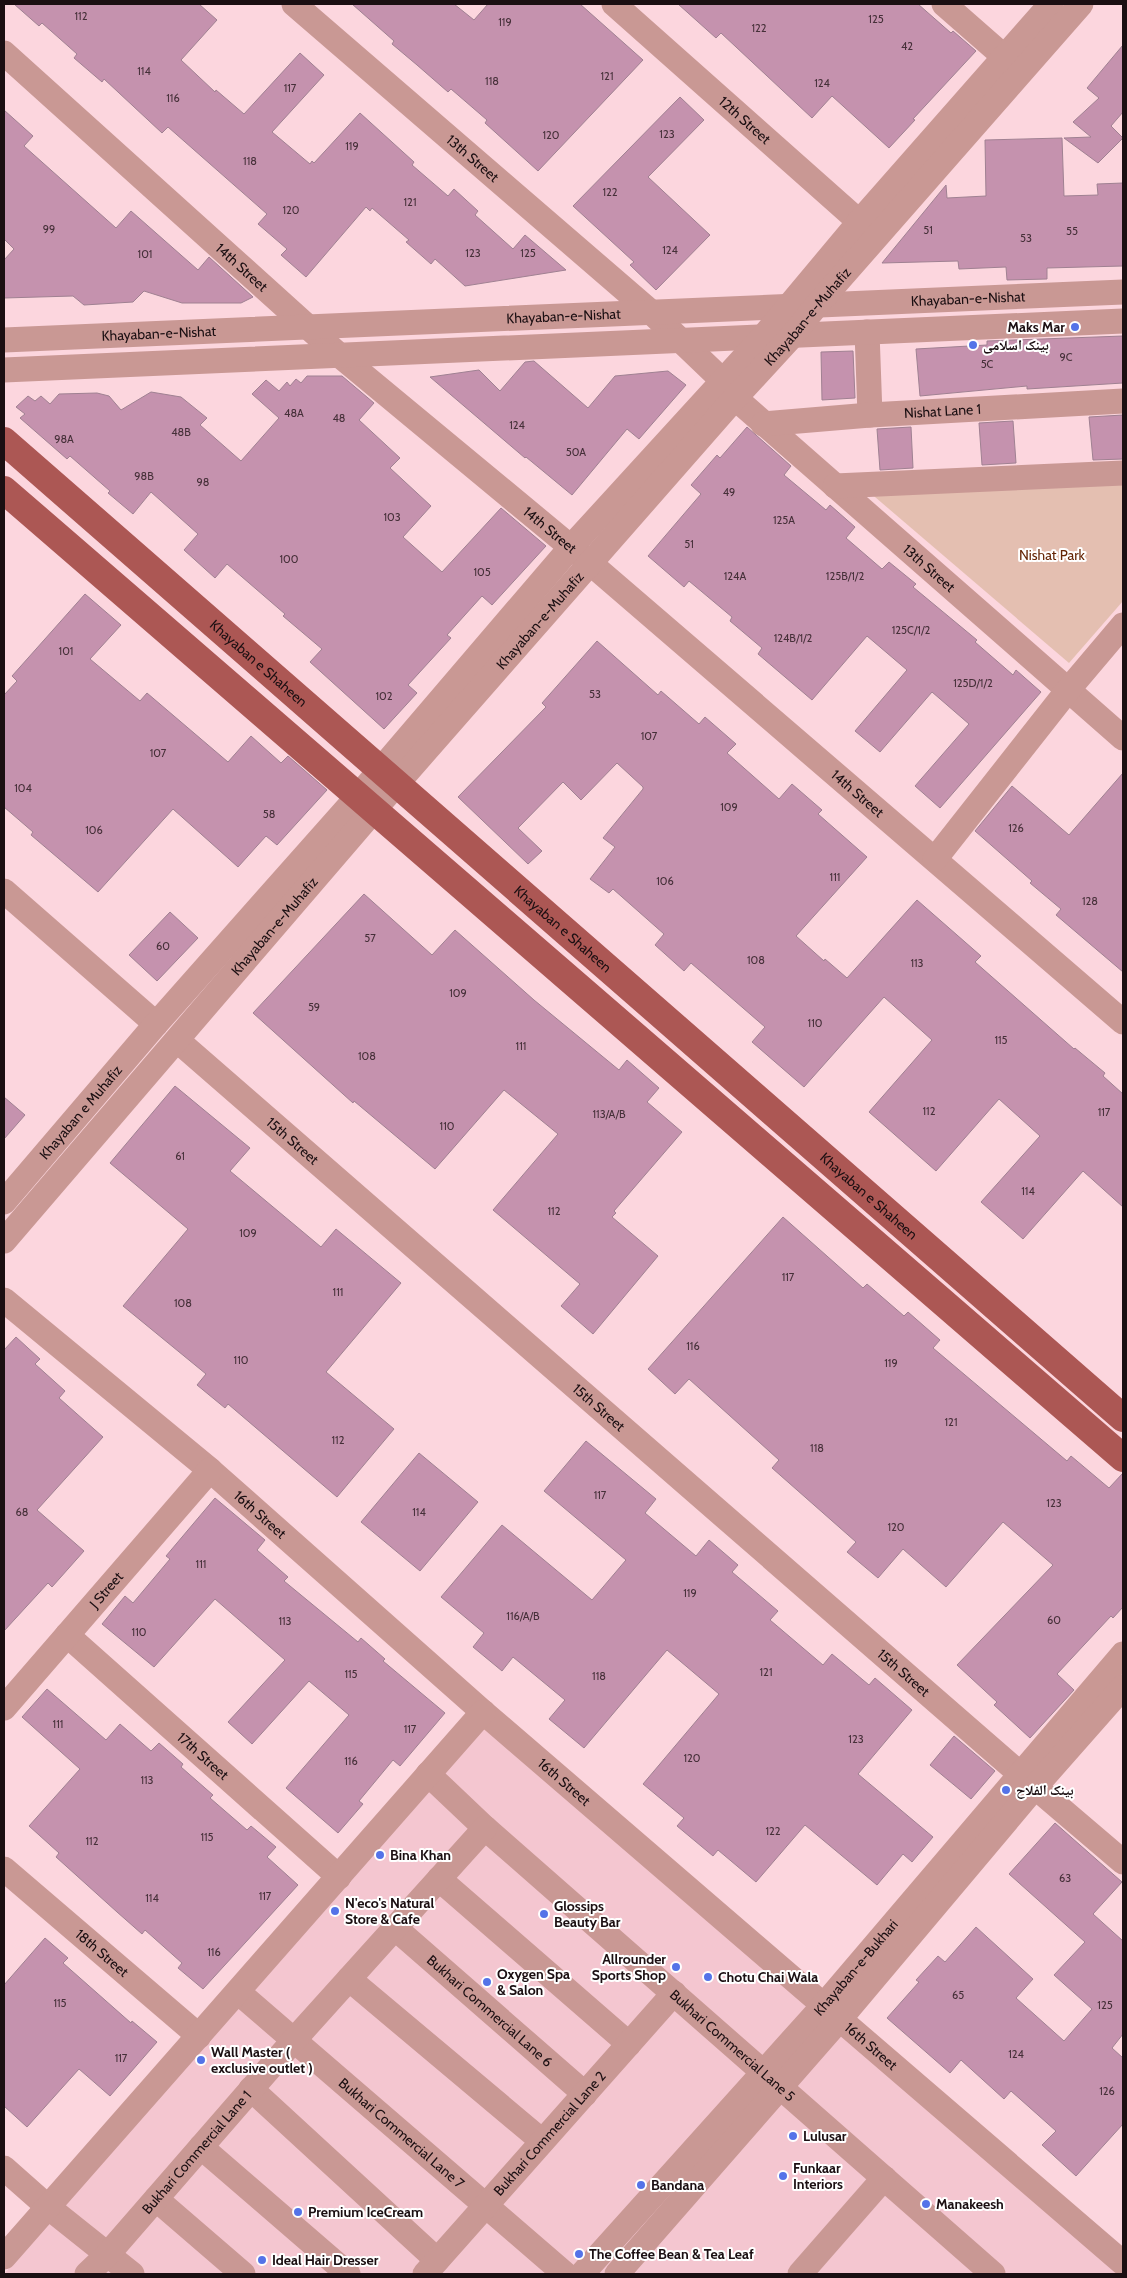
<svg xmlns="http://www.w3.org/2000/svg" width="1127" height="2278" viewBox="0 0 1127 2278" font-family="Cabin,'Noto Naskh Arabic',sans-serif">
	<style>
		.built { fill: #f4c6d0 }
		.green { fill: #e4bfb1 }
		.building { fill: #c592ae; stroke: #a08192 }
		.lines { fill: none; stroke-linecap: round; stroke-linejoin: round }
		.minor { stroke: #c99894; stroke-width: 25 }
		.major { stroke: #ac5754; stroke-width: 28 }
		.poi-dot { fill: #5473e8; stroke: #fff; stroke-width: 2 }
		.labels { text-anchor: middle; stroke-width: 4; stroke-linejoin: round; paint-order: stroke }
		.number-label { font-size: 11px; fill: #463039 }
		.street-label { font-size: 14px; fill: #1b0f12; stroke: #fff }
		.poi-label { font-size: 14px; font-weight: bold; fill: #1b0f12; stroke: #fff; text-anchor: start }
		.park-label { font-size: 14px; fill: #652505; stroke: #fff }
	</style>
	<rect width="100%" height="100%" fill="#fcd6de"/>
	<!-- built -->
	<path class="built" d="M 484,1725 L 1120,2274 L 4,2274 Z"/>
	<!-- green -->
	<path class="green" d="M 1123,481 L 1123,601 L 1069,663 L 868,491 Z"/>
	<!-- building -->
	<path class="building" d="M 14,4 L 199,4 L 217,20 L 181,60 L 215,92 L 216,90 L 244,114 L 300,53 L 324,75 L 272,132 L 310,164 L 312,161 L 314,163 L 360,113 L 414,162 L 412,165 L 448,196 L 454,189 L 478,211 L 475,215 L 513,249 L 525,235 L 566,270 L 465,286 L 435,259 L 431,264 L 406,242 L 409,240 L 372,208 L 370,211 L 366,207 L 306,277 L 281,255 L 287,249 L 258,224 L 267,214 L 168,127 L 162,133 L 104,79 L 102,82 L 74,58 L 77,54 L 42,23 L 39,26 Z
		M 352,4 L 454,4 L 474,20 L 488,4 L 580,4 L 643,60 L 538,171 L 485,123 L 487,120 L 451,89 L 448,92 L 417,65 L 392,44 L 394,41 Z
		M 678,4 L 918,4 L 951,33 L 953,31 L 976,51 L 913,119 L 915,120 L 889,148 L 832,96 L 812,118 L 721,33 L 716,38 Z
		M 1123,45 L 1123,112 L 1111,126 L 1123,138 L 1098,163 L 1064,138 L 1091,137 L 1073,122 L 1099,98 L 1087,88 Z
		M 680,97 L 704,120 L 648,177 L 710,235 L 656,290 L 630,265 L 634,262 L 573,206 Z
		M 4,110 L 33,136 L 24,146 L 116,228 L 131,211 L 198,270 L 209,257 L 253,297 L 241,303 L 182,303 L 144,291 L 133,302 L 84,305 L 73,296 L 4,298 L 4,260 L 14,249 L 4,239 Z
		M 1062,138 L 1064,196 L 1098,195 L 1097,184 L 1123,183 L 1123,266 L 1047,268 L 1047,279 L 1007,280 L 1006,267 L 959,269 L 958,261 L 882,263 L 946,185 L 947,198 L 986,196 L 985,140 Z
		M 1123,336 L 1123,383 L 1027,389 L 1027,386 L 920,396 L 916,349 L 987,345 L 987,341 Z
		M 853,351 L 855,398 L 822,400 L 821,352 Z
		M 534,361 L 588,408 L 615,376 L 668,371 L 686,385 L 639,439 L 627,429 L 572,495 L 526,457 L 525,458 L 430,377 L 479,370 L 500,391 L 525,362 Z
		M 307,376 L 342,376 L 374,403 L 359,420 L 400,458 L 390,468 L 431,506 L 403,537 L 442,572 L 501,508 L 546,546 L 492,605 L 482,596 L 447,635 L 451,638 L 408,685 L 417,693 L 384,729 L 310,662 L 322,649 L 283,616 L 285,614 L 227,564 L 215,578 L 184,550 L 198,534 L 151,492 L 133,514 L 108,493 L 110,491 L 70,456 L 67,459 L 20,418 L 25,414 L 16,407 L 28,396 L 35,401 L 41,396 L 50,404 L 59,394 L 97,393 L 109,396 L 121,410 L 151,392 L 181,397 L 207,418 L 200,425 L 241,461 L 279,418 L 252,394 L 266,380 L 279,391 L 287,382 L 290,386 L 296,379 L 301,383 Z
		M 1123,415 L 1123,459 L 1093,460 L 1089,417 Z
		M 1013,421 L 1016,463 L 982,465 L 979,423 Z
		M 747,427 L 791,466 L 784,475 L 826,510 L 830,505 L 855,527 L 846,538 L 882,569 L 889,562 L 916,584 L 913,587 L 977,640 L 975,642 L 1013,675 L 1016,670 L 1041,692 L 940,808 L 915,786 L 969,724 L 932,692 L 880,752 L 855,731 L 907,670 L 867,636 L 812,700 L 758,654 L 762,648 L 730,621 L 732,617 L 689,581 L 684,587 L 648,556 L 701,494 L 691,485 L 717,455 L 720,458 Z
		M 911,427 L 913,468 L 880,470 L 877,429 Z
		M 85,594 L 121,625 L 90,659 L 140,701 L 147,693 L 228,762 L 251,736 L 281,763 L 288,756 L 327,790 L 277,845 L 266,836 L 238,867 L 173,809 L 98,892 L 31,835 L 33,832 L 4,807 L 4,695 L 17,681 L 12,676 Z
		M 597,641 L 658,695 L 661,691 L 699,724 L 705,717 L 736,744 L 727,753 L 779,799 L 792,784 L 822,810 L 818,814 L 867,857 L 796,936 L 824,961 L 825,959 L 847,978 L 917,900 L 981,956 L 975,962 L 1074,1049 L 1075,1048 L 1105,1073 L 1103,1076 L 1123,1094 L 1123,1207 L 1083,1171 L 1023,1239 L 981,1202 L 1040,1136 L 999,1099 L 936,1171 L 869,1112 L 932,1040 L 884,997 L 804,1087 L 752,1042 L 765,1027 L 691,963 L 684,971 L 655,945 L 664,934 L 613,889 L 609,893 L 590,879 L 615,847 L 603,838 L 643,789 L 643,787 L 617,763 L 581,800 L 563,782 L 518,828 L 542,851 L 528,864 L 458,797 L 546,707 L 542,703 Z
		M 1123,773 L 1123,972 L 1056,915 L 1061,909 L 1030,883 L 1032,881 L 975,831 L 1012,786 L 1069,835 Z
		M 364,894 L 432,955 L 455,930 L 534,1000 L 619,1070 L 627,1060 L 659,1088 L 647,1102 L 682,1132 L 614,1211 L 616,1213 L 612,1217 L 658,1256 L 593,1334 L 561,1306 L 580,1284 L 493,1210 L 558,1134 L 504,1090 L 435,1169 L 354,1101 L 353,1103 L 253,1013 Z
		M 170,912 L 198,938 L 157,981 L 129,955 Z
		M 175,1086 L 250,1148 L 230,1171 L 321,1247 L 336,1229 L 401,1283 L 326,1372 L 394,1429 L 337,1497 L 228,1404 L 225,1408 L 197,1385 L 206,1374 L 123,1306 L 188,1229 L 110,1163 Z
		M 4,1097 L 25,1115 L 4,1139 Z
		M 783,1217 L 863,1288 L 867,1284 L 904,1316 L 908,1312 L 940,1340 L 933,1348 L 1067,1461 L 1071,1456 L 1109,1488 L 1123,1473 L 1123,1607 L 1113,1618 L 1111,1616 L 1057,1674 L 1074,1690 L 1030,1738 L 994,1705 L 997,1702 L 957,1665 L 1053,1565 L 1003,1522 L 946,1587 L 903,1549 L 878,1578 L 847,1552 L 856,1542 L 772,1468 L 779,1460 L 689,1379 L 675,1394 L 648,1369 Z
		M 16,1337 L 40,1359 L 35,1364 L 65,1391 L 59,1398 L 103,1437 L 37,1510 L 84,1551 L 52,1587 L 48,1583 L 4,1631 L 4,1350 Z
		M 586,1441 L 656,1499 L 645,1513 L 696,1556 L 709,1540 L 738,1565 L 732,1572 L 778,1611 L 770,1620 L 823,1665 L 832,1654 L 869,1685 L 875,1678 L 912,1710 L 858,1774 L 933,1837 L 912,1862 L 903,1854 L 877,1885 L 805,1825 L 756,1882 L 718,1850 L 713,1856 L 677,1826 L 684,1818 L 643,1784 L 719,1694 L 667,1650 L 584,1748 L 549,1719 L 565,1700 L 513,1657 L 502,1671 L 473,1647 L 484,1633 L 441,1597 L 502,1525 L 592,1600 L 626,1560 L 544,1491 Z
		M 419,1453 L 478,1502 L 420,1571 L 361,1522 Z
		M 215,1498 L 265,1540 L 257,1550 L 288,1577 L 284,1581 L 358,1642 L 361,1638 L 385,1659 L 383,1661 L 445,1713 L 400,1766 L 393,1760 L 359,1801 L 363,1804 L 338,1833 L 286,1788 L 349,1715 L 309,1681 L 252,1744 L 228,1722 L 285,1660 L 215,1599 L 154,1667 L 102,1624 L 125,1596 L 133,1603 L 170,1559 L 166,1556 Z
		M 47,1689 L 106,1740 L 120,1724 L 151,1751 L 159,1743 L 183,1764 L 181,1767 L 213,1795 L 210,1798 L 247,1830 L 251,1826 L 276,1847 L 267,1857 L 298,1885 L 203,1989 L 178,1968 L 182,1963 L 145,1930 L 142,1934 L 117,1912 L 56,1857 L 59,1853 L 29,1826 L 80,1769 L 22,1717 Z
		M 954,1736 L 995,1771 L 971,1799 L 930,1765 Z
		M 1055,1823 L 1122,1882 L 1093,1914 L 1123,1941 L 1123,2034 L 1112,2048 L 1123,2058 L 1123,2124 L 1076,2176 L 1042,2145 L 1056,2131 L 1011,2091 L 1004,2099 L 961,2060 L 950,2073 L 887,2018 L 919,1982 L 916,1980 L 938,1956 L 945,1962 L 976,1927 L 1033,1979 L 1016,1998 L 1064,2041 L 1092,2009 L 1054,1975 L 1085,1942 L 1009,1874 Z
		M 45,1938 L 68,1958 L 63,1963 L 131,2023 L 132,2021 L 157,2042 L 110,2096 L 79,2069 L 27,2127 L 4,2106 L 4,1985 Z"/>
	<g class="lines">
		<!-- minor -->
		<g class="minor">
			<path id="s1" d="M 294,4 L 652,313 L 723,381"/>
			<path id="s2" d="M 614,4 L 872,233"/>
			<path d="M 944,4 L 1016,67"/>
			<path id="s3" d="M 4,53 L 339,355 L 590,563 L 1123,1022"/>
			<path d="M 867,332 L 870,415"/>
			<path id="s4" d="M 4,340 L 1123,292"/>
			<path d="M 4,370 L 1123,321"/>
			<path id="s5" d="M 735,398 L 1123,738"/>
			<path id="s6" d="M 763,424 L 870,415 L 1123,401"/>
			<path d="M 835,486 L 1123,473"/>
			<path d="M 935,859 L 1068,690 L 1123,625"/>
			<path d="M 4,891 L 156,1024"/>
			<path id="s7" d="M 178,1041 L 1019,1773"/>
			<path id="s8" d="M 4,1202 L 156,1024 L 359,795 L 571,547 L 763,337 L 860,221 L 1051,4"/>
			<path id="s9" d="M 4,1241 L 386,796 L 735,398 L 793,335 L 816,306 L 1081,4"/>
			<path id="s10" d="M 4,1300 L 210,1470 L 483,1712 L 1123,2263"/>
			<path id="s11" d="M 67,1635 L 339,1877"/>
			<path id="s12" d="M 4,1708 L 210,1470"/>
			<path id="s13" d="M 428,1774 L 485,1828 L 993,2274"/>
			<path d="M 1035,1787 L 1123,1862"/>
			<path id="s14" d="M 4,1869 L 199,2036"/>
			<path d="M 439,1879 L 629,2044"/>
			<path id="s15" d="M 395,1928 L 585,2094"/>
			<path d="M 349,1979 L 542,2141"/>
			<path id="s16" d="M 238,1992 L 565,2274"/>
			<path d="M 251,2089 L 437,2260"/>
			<path d="M 201,2147 L 348,2274"/>
			<path d="M 4,2168 L 48,2207 L 132,2274"/>
			<path d="M 156,2199 L 243,2274"/>
			<path d="M 4,2257 L 483,1712"/>
			<path id="s17" d="M 87,2274 L 108,2254 L 294,2040 L 485,1828"/>
			<path id="s18" d="M 425,2274 L 674,1993"/>
			<path id="s19" d="M 582,2274 L 823,2006 L 1123,1654"/>
			<path d="M 617,2274 L 839,2020 L 1035,1787 L 1123,1687"/>
			<path d="M 800,2274 L 884,2178"/>
		</g>
		<!-- major -->
		<g class="major">
			<path id="s20" d="M 4,441 L 1123,1418"/>
			<path d="M 4,490 L 1123,1458"/>
		</g>
	</g>
	<!-- markers -->
	<g class="poi-dot">
		<circle cx="1075" cy="327" r="5"/>
		<circle cx="973" cy="345" r="5"/>
		<circle cx="1006" cy="1790" r="5"/>
		<circle cx="380" cy="1855" r="5"/>
		<circle cx="335" cy="1911" r="5"/>
		<circle cx="544" cy="1914" r="5"/>
		<circle cx="676" cy="1967" r="5"/>
		<circle cx="708" cy="1977" r="5"/>
		<circle cx="487" cy="1982" r="5"/>
		<circle cx="201" cy="2060" r="5"/>
		<circle cx="793" cy="2136" r="5"/>
		<circle cx="783" cy="2176" r="5"/>
		<circle cx="641" cy="2185" r="5"/>
		<circle cx="926" cy="2204" r="5"/>
		<circle cx="298" cy="2212" r="5"/>
		<circle cx="579" cy="2254" r="5"/>
		<circle cx="262" cy="2260" r="5"/>
	</g>
	<g class="labels">
		<!-- number labels -->
		<g class="number-label">
			<text x="81" y="20">112</text>
			<text x="876" y="23">125</text>
			<text x="505" y="26">119</text>
			<text x="759" y="32">122</text>
			<text x="907" y="50">42</text>
			<text x="144" y="75">114</text>
			<text x="607" y="80">121</text>
			<text x="492" y="85">118</text>
			<text x="822" y="87">124</text>
			<text x="290" y="92">117</text>
			<text x="173" y="102">116</text>
			<text x="667" y="138">123</text>
			<text x="551" y="139">120</text>
			<text x="352" y="150">119</text>
			<text x="250" y="165">118</text>
			<text x="610" y="196">122</text>
			<text x="410" y="206">121</text>
			<text x="291" y="214">120</text>
			<text x="49" y="233">99</text>
			<text x="928" y="234">51</text>
			<text x="1072" y="235">55</text>
			<text x="1026" y="242">53</text>
			<text x="670" y="254">124</text>
			<text x="473" y="257">123</text>
			<text x="528" y="257">125</text>
			<text x="145" y="258">101</text>
			<text x="1066" y="361">9C</text>
			<text x="987" y="368">5C</text>
			<text x="294" y="417">48A</text>
			<text x="339" y="422">48</text>
			<text x="517" y="429">124</text>
			<text x="181" y="436">48B</text>
			<text x="64" y="443">98A</text>
			<text x="576" y="456">50A</text>
			<text x="144" y="480">98B</text>
			<text x="203" y="486">98</text>
			<text x="729" y="496">49</text>
			<text x="392" y="521">103</text>
			<text x="784" y="524">125A</text>
			<text x="689" y="548">51</text>
			<text x="289" y="563">100</text>
			<text x="482" y="576">105</text>
			<text x="735" y="580">124A</text>
			<text x="845" y="580">125B/1/2</text>
			<text x="911" y="634">125C/1/2</text>
			<text x="793" y="642">124B/1/2</text>
			<text x="66" y="655">101</text>
			<text x="973" y="687">125D/1/2</text>
			<text x="595" y="698">53</text>
			<text x="384" y="700">102</text>
			<text x="649" y="740">107</text>
			<text x="158" y="757">107</text>
			<text x="23" y="792">104</text>
			<text x="729" y="811">109</text>
			<text x="269" y="818">58</text>
			<text x="1016" y="832">126</text>
			<text x="94" y="834">106</text>
			<text x="835" y="881">111</text>
			<text x="665" y="885">106</text>
			<text x="1090" y="905">128</text>
			<text x="370" y="942">57</text>
			<text x="163" y="950">60</text>
			<text x="756" y="964">108</text>
			<text x="917" y="967">113</text>
			<text x="458" y="997">109</text>
			<text x="314" y="1011">59</text>
			<text x="815" y="1027">110</text>
			<text x="1001" y="1044">115</text>
			<text x="521" y="1050">111</text>
			<text x="367" y="1060">108</text>
			<text x="929" y="1115">112</text>
			<text x="1104" y="1116">117</text>
			<text x="609" y="1118">113/A/B</text>
			<text x="447" y="1130">110</text>
			<text x="180" y="1160">61</text>
			<text x="1028" y="1195">114</text>
			<text x="554" y="1215">112</text>
			<text x="248" y="1237">109</text>
			<text x="788" y="1281">117</text>
			<text x="338" y="1296">111</text>
			<text x="183" y="1307">108</text>
			<text x="693" y="1350">116</text>
			<text x="241" y="1364">110</text>
			<text x="891" y="1367">119</text>
			<text x="951" y="1426">121</text>
			<text x="338" y="1444">112</text>
			<text x="817" y="1452">118</text>
			<text x="600" y="1499">117</text>
			<text x="1054" y="1507">123</text>
			<text x="22" y="1516">68</text>
			<text x="419" y="1516">114</text>
			<text x="896" y="1531">120</text>
			<text x="201" y="1568">111</text>
			<text x="690" y="1597">119</text>
			<text x="523" y="1620">116/A/B</text>
			<text x="1054" y="1624">60</text>
			<text x="285" y="1625">113</text>
			<text x="139" y="1636">110</text>
			<text x="766" y="1676">121</text>
			<text x="351" y="1678">115</text>
			<text x="599" y="1680">118</text>
			<text x="58" y="1728">111</text>
			<text x="410" y="1733">117</text>
			<text x="856" y="1743">123</text>
			<text x="692" y="1762">120</text>
			<text x="351" y="1765">116</text>
			<text x="147" y="1784">113</text>
			<text x="773" y="1835">122</text>
			<text x="207" y="1841">115</text>
			<text x="92" y="1845">112</text>
			<text x="1065" y="1882">63</text>
			<text x="265" y="1900">117</text>
			<text x="152" y="1902">114</text>
			<text x="214" y="1956">116</text>
			<text x="958" y="1999">65</text>
			<text x="60" y="2007">115</text>
			<text x="1105" y="2009">125</text>
			<text x="1016" y="2058">124</text>
			<text x="121" y="2062">117</text>
			<text x="1107" y="2095">126</text>
		</g>
		<!-- street labels -->
		<g class="street-label">
			<text dy="5" stroke="none"><textPath href="#s2" startOffset="175">12th Street</textPath></text>
			<text dy="5" stroke="none"><textPath href="#s1" startOffset="236">13th Street</textPath></text>
			<text dy="5" stroke="none"><textPath href="#s3" startOffset="320">14th Street</textPath></text>
			<text dy="5" stroke="none"><textPath href="#s4" startOffset="965">Khayaban-e-Nishat</textPath></text>
			<text dy="5" stroke="none"><textPath href="#s9" startOffset="1225">Khayaban-e-Muhafiz</textPath></text>
			<text dy="5" stroke="none"><textPath href="#s4" startOffset="560">Khayaban-e-Nishat</textPath></text>
			<text dy="5" stroke="none"><textPath href="#s4" startOffset="155">Khayaban-e-Nishat</textPath></text>
			<text dy="5" stroke="none"><textPath href="#s6" startOffset="180">Nishat Lane 1</textPath></text>
			<text dy="5" stroke="none"><textPath href="#s3" startOffset="725">14th Street</textPath></text>
			<text dy="5" stroke="none"><textPath href="#s5" startOffset="258">13th Street</textPath></text>
			<text dy="5" stroke="none"><textPath href="#s9" startOffset="820">Khayaban-e-Muhafiz</textPath></text>
			<text dy="5" stroke="none"><textPath href="#s20" startOffset="338">Khayaban e Shaheen</textPath></text>
			<text dy="5" stroke="none"><textPath href="#s3" startOffset="1130">14th Street</textPath></text>
			<text dy="5" stroke="none"><textPath href="#s9" startOffset="415">Khayaban-e-Muhafiz</textPath></text>
			<text dy="5" stroke="none"><textPath href="#s20" startOffset="742">Khayaban e Shaheen</textPath></text>
			<text dy="5" stroke="none"><textPath href="#s8" startOffset="118">Khayaban e Muhafiz</textPath></text>
			<text dy="5" stroke="none"><textPath href="#s7" startOffset="152">15th Street</textPath></text>
			<text dy="5" stroke="none"><textPath href="#s20" startOffset="1148">Khayaban e Shaheen</textPath></text>
			<text dy="5" stroke="none"><textPath href="#s7" startOffset="558">15th Street</textPath></text>
			<text dy="5" stroke="none"><textPath href="#s10" startOffset="334">16th Street</textPath></text>
			<text dy="5" stroke="none"><textPath href="#s12" startOffset="156">J Street</textPath></text>
			<text dy="5" stroke="none"><textPath href="#s7" startOffset="962">15th Street</textPath></text>
			<text dy="5" stroke="none"><textPath href="#s11" startOffset="182">17th Street</textPath></text>
			<text dy="5" stroke="none"><textPath href="#s10" startOffset="739">16th Street</textPath></text>
			<text dy="5" stroke="none"><textPath href="#s14" startOffset="129">18th Street</textPath></text>
			<text dy="5" stroke="none"><textPath href="#s19" startOffset="411">Khayaban-e-Bukhari</textPath></text>
			<text dy="5" stroke="none"><textPath href="#s15" startOffset="126">Bukhari Commercial Lane 6</textPath></text>
			<text dy="5" stroke="none"><textPath href="#s13" startOffset="408">Bukhari Commercial Lane 5</textPath></text>
			<text dy="5" stroke="none"><textPath href="#s10" startOffset="1144">16th Street</textPath></text>
			<text dy="5" stroke="none"><textPath href="#s16" startOffset="216">Bukhari Commercial Lane 7</textPath></text>
			<text dy="5" stroke="none"><textPath href="#s18" startOffset="188">Bukhari Commercial Lane 2</textPath></text>
			<text dy="5" stroke="none"><textPath href="#s17" startOffset="164">Bukhari Commercial Lane 1</textPath></text>
		</g>
		<!-- poi labels -->
		<g class="poi-label">
			<text x="1065" y="332" text-anchor="end">Maks Mar</text>
			<text x="983" y="350">بینک اسلامی</text>
			<text x="1016" y="1795">بینک الفلاح</text>
			<text x="390" y="1860">Bina Khan</text>
			<text x="345" y="1908">N'eco's Natural<tspan x="345" dy="16">Store &amp; Cafe</tspan></text>
			<text x="554" y="1911">Glossips<tspan x="554" dy="16">Beauty Bar</tspan></text>
			<text x="666" y="1964" text-anchor="end">Allrounder<tspan x="666" dy="16">Sports Shop</tspan></text>
			<text x="497" y="1979">Oxygen Spa<tspan x="497" dy="16">&amp; Salon</tspan></text>
			<text x="718" y="1982">Chotu Chai Wala</text>
			<text x="211" y="2057">Wall Master (<tspan x="211" dy="16">exclusive outlet )</tspan></text>
			<text x="803" y="2141">Lulusar</text>
			<text x="793" y="2173">Funkaar<tspan x="793" dy="16">Interiors</tspan></text>
			<text x="651" y="2190">Bandana</text>
			<text x="936" y="2209">Manakeesh</text>
			<text x="308" y="2217">Premium IceCream</text>
			<text x="589" y="2259">The Coffee Bean &amp; Tea Leaf</text>
			<text x="272" y="2265">Ideal Hair Dresser</text>
		</g>
		<!-- park labels -->
		<g class="park-label">
			<text x="1052" y="560">Nishat Park</text>
		</g>
	</g>
	<!-- border -->
	<rect width="1127" height="2278" fill="none" stroke="#1b0f12" stroke-width="10"/>
</svg>
